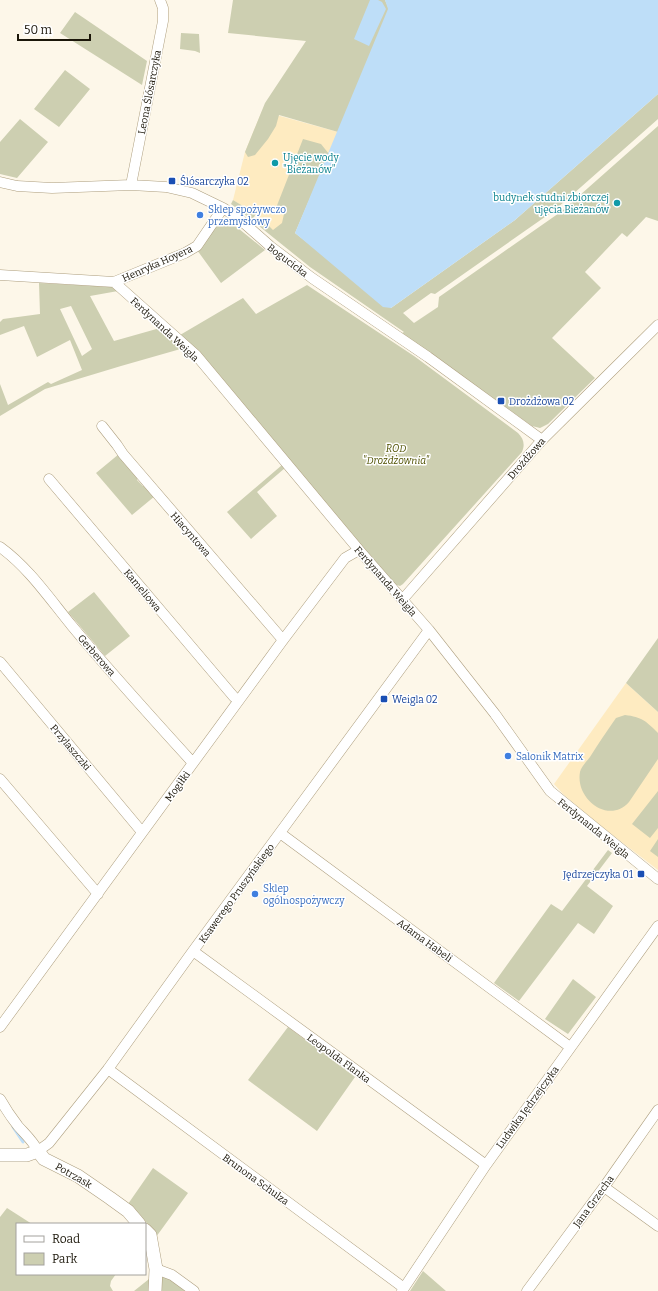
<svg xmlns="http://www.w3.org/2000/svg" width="658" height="1291" viewBox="0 0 658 1291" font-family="Bitter,serif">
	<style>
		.built { fill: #feebc1 }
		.green { fill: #cdcfb1; fill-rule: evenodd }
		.water { fill: #bedef8 }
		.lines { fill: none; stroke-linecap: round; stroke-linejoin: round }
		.stream { stroke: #bedef8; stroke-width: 3 }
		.minor-casing { stroke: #ad9e7e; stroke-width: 11 }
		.tertiary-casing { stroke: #ad9e7e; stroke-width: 14 }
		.minor { stroke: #fff; stroke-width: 10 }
		.tertiary { stroke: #fff; stroke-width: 13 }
		.culture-dot { fill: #0f9aa8; stroke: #fff; stroke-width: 1.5 }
		.transit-dot { fill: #1a4fb4; stroke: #fff; stroke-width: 1.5 }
		.shop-dot { fill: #3f7fe0; stroke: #fff; stroke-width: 1.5 }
		.labels { text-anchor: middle; stroke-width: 3; stroke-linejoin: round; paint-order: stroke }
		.street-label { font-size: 10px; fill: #1b1609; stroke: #fff }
		.culture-label { font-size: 10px; fill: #0d838f; stroke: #fff; text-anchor: start }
		.transit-label { font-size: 10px; fill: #164399; stroke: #fff; text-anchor: start }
		.shop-label { font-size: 10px; fill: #366cbe; stroke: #fff; text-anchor: start }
		.park-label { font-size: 10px; font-style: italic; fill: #4f5100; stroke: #fff }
	</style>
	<rect width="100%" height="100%" fill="#fdf7e9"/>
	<!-- built -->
	<path class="built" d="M 262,111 L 338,132 L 295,233 L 287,244 L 259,217 L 233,200 L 245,152 Z
		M 626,683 L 658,712 L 658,870 L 597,823 L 563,794 L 554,784 Z"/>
	<!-- green -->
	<path class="green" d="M 233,0 L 385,0 L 389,9 L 338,132 L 279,115 L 276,126 L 268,139 L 255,155 L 248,157 L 245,152 L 265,103 L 306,41 L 228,33 Z
		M 75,12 L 147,61 L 142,85 L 60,33 Z
		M 181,33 L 199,34 L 200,53 L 195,51 L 180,49 Z
		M 65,70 L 90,89 L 59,127 L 34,109 Z
		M 658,94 L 658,119 L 564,202 L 552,212 L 435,294 L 431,293 L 403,313 L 414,323 L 438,307 L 439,297 L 562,211 L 658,126 L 658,221 L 646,217 L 627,237 L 622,233 L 585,272 L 601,288 L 552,338 L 595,378 L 548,424 L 540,428 L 532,426 L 402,333 L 404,332 L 310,267 L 259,226 L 263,220 L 273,230 L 282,223 L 284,214 L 276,208 L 303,139 L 321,144 L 329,154 L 295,233 L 391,308 L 515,220 Z
		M 20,119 L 48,142 L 17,178 L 0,174 L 0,142 Z
		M 233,200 L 256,214 L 252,220 L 231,204 Z
		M 224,220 L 228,220 L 265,250 L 221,283 L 197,250 L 217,224 Z
		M 39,283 L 113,287 L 118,291 L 90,296 L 114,341 L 160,328 L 184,348 L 121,366 L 45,389 L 0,416 L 0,384 L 8,405 L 48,382 L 51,384 L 82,370 L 70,340 L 37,357 L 24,326 L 0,335 L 0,322 L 3,319 L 40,314 ZM 71,306 L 92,349 L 82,356 L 60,309 Z
		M 307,285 L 414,356 L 518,433 C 524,439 525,445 522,452 L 403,584 L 400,586 L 393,584 L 180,335 L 243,298 L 256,314 Z
		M 119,454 L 139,477 L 137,480 L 143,486 L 147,486 L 155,496 L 132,515 L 96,473 Z
		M 282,465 L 285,468 L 257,492 L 277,516 L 251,539 L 227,512 Z
		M 94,592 L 130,636 L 105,656 L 68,612 Z
		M 658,638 L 658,712 L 626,683 Z
		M 625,715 C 642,717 646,721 658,733 L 658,759 L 629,802 C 609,825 575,799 580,772 C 581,767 587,761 590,757 C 598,744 607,731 616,718 Z
		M 658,791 L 658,828 L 650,838 L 632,824 Z
		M 658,839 L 658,857 L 650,851 Z
		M 608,850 L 612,853 L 587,886 L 613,906 L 594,934 L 578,923 L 519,1001 L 494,983 L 551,904 L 562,911 Z
		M 573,979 L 596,997 L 568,1034 L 545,1019 Z
		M 288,1027 L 355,1077 L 317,1131 L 248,1080 Z
		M 153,1168 L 188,1193 L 156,1237 C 149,1224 140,1214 128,1204 Z
		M 7,1208 L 32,1224 L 17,1224 L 17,1274 L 116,1274 L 111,1281 L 110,1286 L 113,1291 L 0,1291 L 0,1217 Z
		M 423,1271 L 446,1291 L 410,1291 Z
		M 160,1276 L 168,1276 L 187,1291 L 134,1291 L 149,1279 Z"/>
	<!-- water -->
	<path class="water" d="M 370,0 L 378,0 L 382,2 L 386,9 L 369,46 L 354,39 Z
		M 385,0 L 658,0 L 658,94 L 515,220 L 391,308 L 383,307 L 295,233 L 388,9 Z"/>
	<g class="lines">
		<!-- stream -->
		<path class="stream" d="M 13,1127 L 23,1142"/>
		<defs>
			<path id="minor" d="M 0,182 L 17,186 L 52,188 L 131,185 L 166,187 L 192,193 L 223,208 L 237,217 L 270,246 L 312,278 L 428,357 L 542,440
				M 131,185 L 163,21 L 163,8 L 160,0
				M 0,275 L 114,282 L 185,253 L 197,246 L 223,208
				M 114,282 L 196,355 L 359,550 L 429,630 L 495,714 L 550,791 L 658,879
				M 102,426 L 117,445 L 123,454 L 283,640
				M 49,479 L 234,697 L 239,700
				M 0,547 C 29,568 49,598 72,626 C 111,673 152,718 193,763
				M 403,599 L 542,440 L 658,325
				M 0,662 L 142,832
				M 0,779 L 98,894
				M 280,833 L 570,1047
				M 193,951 L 486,1165
				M 0,1027 L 283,640 L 345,558 L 359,550
				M 108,1069 L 404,1288
				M 0,1099 C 5,1108 11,1117 18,1126 C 25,1134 33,1141 38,1151 L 49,1143 L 108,1069 L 193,951 L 429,630
				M 604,1187 L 658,1226
				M 156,1269 L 172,1275 L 194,1291
				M 402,1291 L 486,1165 L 658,926
				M 527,1291 L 604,1187 L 658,1110"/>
			<path id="tertiary" d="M 0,1155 L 27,1155 L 38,1151 L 44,1159 L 78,1176 L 110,1198 L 128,1211 L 139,1224
				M 145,1230 L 150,1235 L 156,1269 L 155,1291"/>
		</defs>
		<!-- minor casing -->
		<use href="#minor" class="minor-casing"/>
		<!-- tertiary casing -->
		<use href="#tertiary" class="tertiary-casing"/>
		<!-- minor -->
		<use href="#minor" class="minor"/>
		<!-- tertiary -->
		<use href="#tertiary" class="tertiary"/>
	</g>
	<!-- markers -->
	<g class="culture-dot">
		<circle cx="275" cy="163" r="4"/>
		<circle cx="617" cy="203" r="4"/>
	</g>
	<g class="transit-dot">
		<rect x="168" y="177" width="8" height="8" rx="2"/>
		<rect x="497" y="397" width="8" height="8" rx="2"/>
		<rect x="380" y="695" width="8" height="8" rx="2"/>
		<rect x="637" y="870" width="8" height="8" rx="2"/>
	</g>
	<g class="shop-dot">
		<circle cx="200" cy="215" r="4"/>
		<circle cx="508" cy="756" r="4"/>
		<circle cx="255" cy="894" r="4"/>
	</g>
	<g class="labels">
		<!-- street labels -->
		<g class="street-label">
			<text transform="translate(149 92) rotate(-79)" y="4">Leona Ślósarczyka</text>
			<text transform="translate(288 260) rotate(37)" y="4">Bogucicka</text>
			<text transform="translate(157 263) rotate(-24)" y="4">Henryka Hoyera</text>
			<text transform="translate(165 329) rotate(43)" y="4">Ferdynanda Weigla</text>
			<text transform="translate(526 458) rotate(-49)" y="4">Drożdżowa</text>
			<text transform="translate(191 534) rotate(49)" y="4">Hiacyntowa</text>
			<text transform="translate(386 581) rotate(49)" y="4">Ferdynanda Weigla</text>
			<text transform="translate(143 590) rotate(50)" y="4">Kameliowa</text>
			<text transform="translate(97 655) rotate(49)" y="4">Gerberowa</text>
			<text transform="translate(71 747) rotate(50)" y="4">Przylaszczki</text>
			<text transform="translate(177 786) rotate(-54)" y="4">Mogiłki</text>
			<text transform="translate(594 828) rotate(39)" y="4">Ferdynanda Weigla</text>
			<text transform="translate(236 893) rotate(-54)" y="4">Ksawerego Pruszyńskiego</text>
			<text transform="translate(425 940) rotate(36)" y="4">Adama Habeli</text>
			<text transform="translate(339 1058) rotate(36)" y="4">Leopolda Flanka</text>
			<text transform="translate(527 1107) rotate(-54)" y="4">Ludwika Jędrzejczyka</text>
			<text transform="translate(74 1175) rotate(30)" y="4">Potrzask</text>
			<text transform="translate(256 1179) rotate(36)" y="4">Brunona Schulza</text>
			<text transform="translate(593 1201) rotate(-54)" y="4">Jana Grzecha</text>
		</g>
		<!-- culture labels -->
		<g class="culture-label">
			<text x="283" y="161">Ujęcie wody<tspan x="283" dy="12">"Bieżanów"</tspan></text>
			<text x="609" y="201" text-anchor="end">budynek studni zbiorczej<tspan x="609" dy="12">ujęcia Bieżanów</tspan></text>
		</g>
		<!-- transit labels -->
		<g class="transit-label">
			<text x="180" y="185">Ślósarczyka 02</text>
			<text x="509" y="405">Drożdżowa 02</text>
			<text x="392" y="703">Weigla 02</text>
			<text x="633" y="878" text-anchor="end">Jędrzejczyka 01</text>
		</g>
		<!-- shop labels -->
		<g class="shop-label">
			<text x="208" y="213">Sklep spożywczo<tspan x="208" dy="12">przemysłowy</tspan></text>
			<text x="516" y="760">Salonik Matrix</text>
			<text x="263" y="892">Sklep<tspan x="263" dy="12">ogólnospożywczy</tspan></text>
		</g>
		<!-- park labels -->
		<g class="park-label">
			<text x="396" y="452">ROD<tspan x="396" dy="12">"Drożdżownia"</tspan></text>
		</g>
	</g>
	<!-- legend -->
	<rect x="16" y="1223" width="130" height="52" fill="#ffffff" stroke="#a4a29d"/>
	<rect x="24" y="1236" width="20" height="6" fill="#ffffff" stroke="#a4a29d"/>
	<text x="52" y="1243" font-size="12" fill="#1b1609">Road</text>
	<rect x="24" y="1253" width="20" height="12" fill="#cdcfb1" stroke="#a4a29d"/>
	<text x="52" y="1263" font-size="12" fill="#1b1609">Park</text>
	<!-- scale -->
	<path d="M18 34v6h72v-6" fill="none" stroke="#1b1609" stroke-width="2"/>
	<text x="24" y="34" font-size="12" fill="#1b1609" stroke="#ffffff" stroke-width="3" paint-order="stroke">50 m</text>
</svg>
